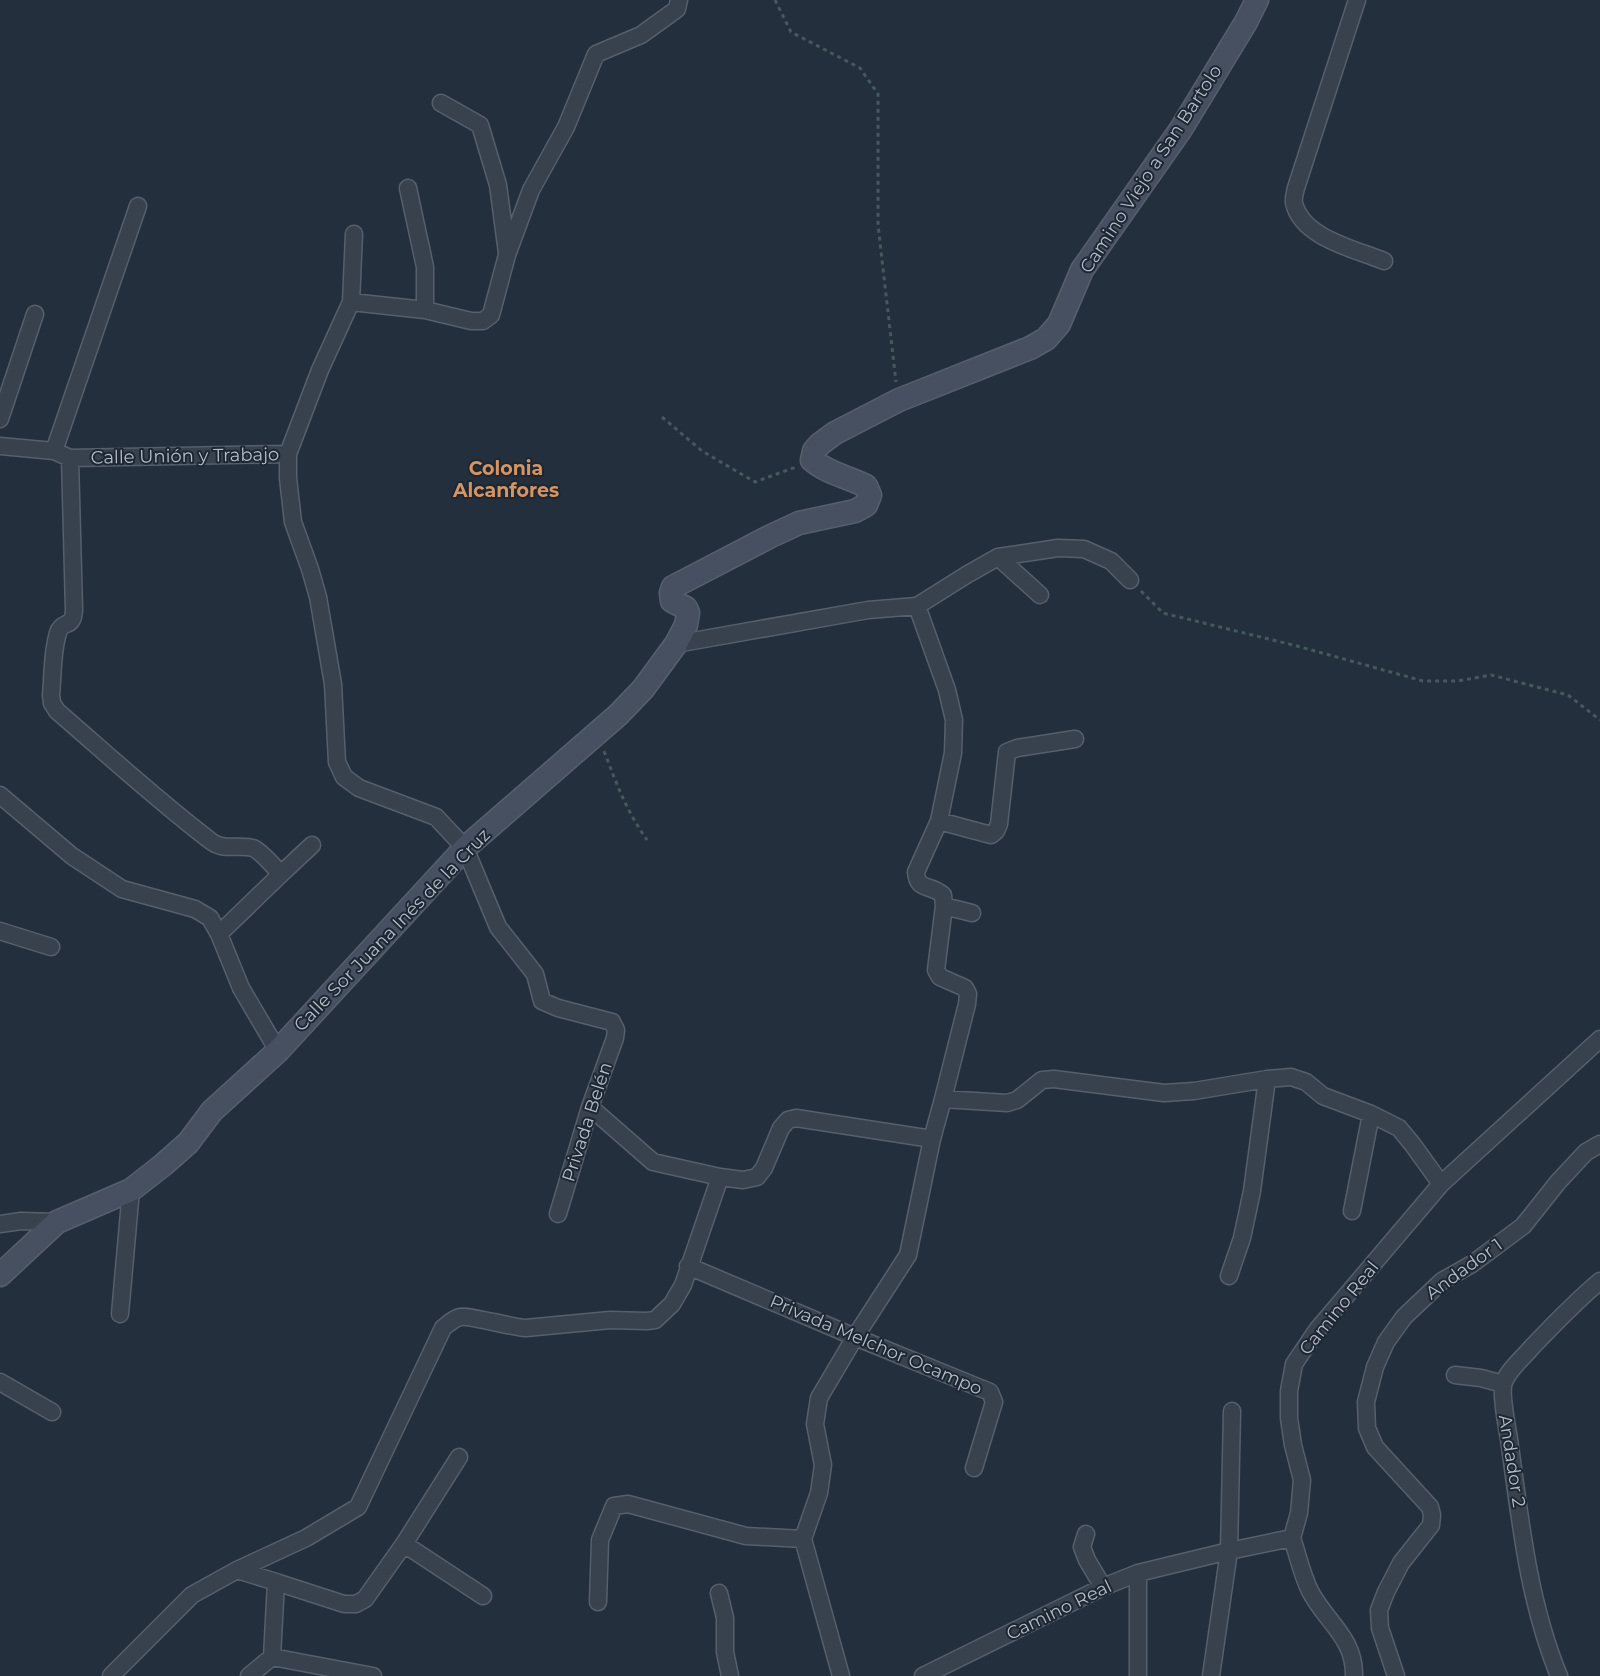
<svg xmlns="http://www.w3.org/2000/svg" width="1600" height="1676" viewBox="0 0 1600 1676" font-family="Montserrat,sans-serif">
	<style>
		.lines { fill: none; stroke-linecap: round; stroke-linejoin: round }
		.street-casing { stroke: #565f6c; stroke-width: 19 }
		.secondary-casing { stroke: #565f6c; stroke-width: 25 }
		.path { stroke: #44595c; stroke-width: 3; stroke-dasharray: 4 4; stroke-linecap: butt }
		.street { stroke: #38414e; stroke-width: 16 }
		.secondary { stroke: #465061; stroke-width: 22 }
		.labels { text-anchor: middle; stroke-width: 4; stroke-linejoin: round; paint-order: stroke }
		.street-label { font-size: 18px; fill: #b4bcc9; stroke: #1d2633 }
		.neighbourhood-label { font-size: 19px; font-weight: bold; fill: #d59563; stroke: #1d2633 }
	</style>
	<rect width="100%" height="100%" fill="#242f3e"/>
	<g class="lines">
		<defs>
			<path id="street" d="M 1357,0 L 1296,188 C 1295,193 1293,199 1294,203 C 1302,238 1355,249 1384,261
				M 441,103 L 480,125 L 498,185 L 507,253
				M 408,188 L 425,267 L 425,310
				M 351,302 L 425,310 L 471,321 L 483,321 L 491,315 L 507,255 L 531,190 L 566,127 L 596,54 L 641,35 L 677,9 L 679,0
				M 0,419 L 35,314
				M 0,446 L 54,451 L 70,458 L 288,454 L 288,478 L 293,522 L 310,569 L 318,597 L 333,684 L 337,762 L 344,777 L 359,788 L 436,817 L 465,848 L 498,927 L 535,974 L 542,1001 L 558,1008 L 612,1022 L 616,1030 L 615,1038 L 590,1107 L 558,1214
				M 54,451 L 138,206
				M 288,454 L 320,370 L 351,302 L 354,234
				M 70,458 L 74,610 C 73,630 62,619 58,633 C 52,652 53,675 51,695 L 52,703 L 57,711 C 108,755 158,801 212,842 C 224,851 240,844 253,848 C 261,851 274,867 281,874 L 312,845
				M 998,557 L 1040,595
				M 917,606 L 947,690 L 954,720 L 953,753 L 939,821 L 916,872 C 918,892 929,883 943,895 L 944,906 L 936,970 L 940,977 L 965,988 L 968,994 L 967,1004 L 943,1099
				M 676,644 L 868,610 L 917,606 L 968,574 L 998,557 L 1058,548 L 1084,549 L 1111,561 L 1130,580
				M 0,795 L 72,856 L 122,889 L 195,909 L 210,918 L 219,934 L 241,988 L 278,1051
				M 939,821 L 991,835 L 996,831 L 999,824 L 1007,752 L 1017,748 L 1075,739
				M 944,906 L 972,913
				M 0,931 L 51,947
				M 219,934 L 281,874
				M 590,1107 L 653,1162 L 720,1177 L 743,1180 L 757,1177 L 764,1168 L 781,1128 L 788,1120 L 796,1118 L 932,1139
				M 1352,1211 L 1371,1114
				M 0,1224 L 21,1221 L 57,1222
				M 688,1266 L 855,1337 L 990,1392 L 994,1402 L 974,1468
				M 1229,1276 L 1242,1238 L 1252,1191 L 1267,1079
				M 120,1314 L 131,1190
				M 1455,1375 L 1481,1378 L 1503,1384
				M 0,1382 L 52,1412
				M 1086,1534 L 1082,1547 L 1087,1560 L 1103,1587
				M 1292,1538 L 1299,1513 L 1302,1480 L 1293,1445 L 1289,1418 L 1289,1391 L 1294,1364 L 1317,1330 L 1441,1184 L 1600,1039
				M 1292,1538 C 1298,1556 1302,1575 1310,1591 C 1326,1622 1355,1638 1354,1676
				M 404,1544 L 483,1596
				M 237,1570 L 306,1538 L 358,1507 L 443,1328 C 448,1324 453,1319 460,1317 C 469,1315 510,1327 526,1328 L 610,1320 L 647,1321 L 655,1320 L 672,1304 L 683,1285 L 720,1177
				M 276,1582 L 344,1604 L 356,1604 L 365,1599 L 404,1544 L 459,1457
				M 719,1593 L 725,1618 L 725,1652 L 730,1676
				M 598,1602 L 600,1540 L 614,1506 L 628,1504 L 746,1536 L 803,1539
				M 111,1676 L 192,1595 L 237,1570 L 276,1582 L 272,1657 L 373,1676
				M 249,1676 L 272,1657
				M 841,1676 L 803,1539 L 819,1493 L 823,1465 L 815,1424 L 819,1398 L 855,1337 L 908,1255 L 932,1139 L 943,1099 L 1007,1103 L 1017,1100 L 1042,1080 L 1054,1079 L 1164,1093 L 1194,1091 L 1267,1079 L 1291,1077 L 1306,1082 L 1323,1096 L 1371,1114 L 1399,1128 L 1413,1145 L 1441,1184
				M 923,1676 L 1103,1587 L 1138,1573 L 1229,1551 L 1292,1538
				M 1138,1676 L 1138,1573
				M 1211,1676 L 1229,1551 L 1232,1411
				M 1396,1676 L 1380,1628 L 1379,1610 L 1386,1592 L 1401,1563 L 1431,1525 L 1432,1515 L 1430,1507 L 1375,1447 L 1367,1428 L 1366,1402 L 1375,1367 L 1386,1342 L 1404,1317 L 1442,1281 L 1472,1264 L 1523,1226 L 1558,1182 L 1586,1152 L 1600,1144
				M 1559,1676 C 1528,1601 1520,1518 1509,1439 C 1507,1427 1500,1392 1504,1382 C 1509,1369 1523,1358 1532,1347 C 1554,1324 1576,1301 1600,1281"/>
			<path id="secondary" d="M 0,1275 L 57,1222 L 131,1190 L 163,1165 L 188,1143 L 212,1111 L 278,1051 L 465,848 L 618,715 L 643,689 L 676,644 L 686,625 L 688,613 L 686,608 L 672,601 L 671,593 L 673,587 L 771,536 L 799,523 L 855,511 L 866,505 L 870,495 L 866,486 C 848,477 827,473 812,460 L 814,451 L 820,444 L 835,433 L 899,400 L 1030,348 L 1046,339 L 1059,324 L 1082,270 L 1181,129 L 1246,22 L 1257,0"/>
		</defs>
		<!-- street casing -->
		<use href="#street" class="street-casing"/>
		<!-- secondary casing -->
		<use href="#secondary" class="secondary-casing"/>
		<!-- path -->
		<path class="path" d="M 775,0 L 791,32 L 860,68 L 878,94 L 878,225 L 896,382
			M 662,417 L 702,451 L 755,482 L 796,467
			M 1141,591 L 1163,613 L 1297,646 L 1423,681 L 1458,681 L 1491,675 L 1568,695 L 1600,720
			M 604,751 C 617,785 626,810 647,840"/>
		<!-- street -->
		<use href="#street" class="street"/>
		<!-- secondary -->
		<use href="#secondary" class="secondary"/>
	</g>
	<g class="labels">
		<!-- street labels -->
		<g class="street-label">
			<text transform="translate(1151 169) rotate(-57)" y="6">Camino Viejo a San Bartolo</text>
			<text transform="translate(185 456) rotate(-1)" y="6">Calle Unión y Trabajo</text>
			<text transform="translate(392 930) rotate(-46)" y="6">Calle Sor Juana Inés de la Cruz</text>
			<text transform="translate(587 1122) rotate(-72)" y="6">Privada Belén</text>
			<text transform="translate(1464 1269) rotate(-36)" y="6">Andador 1</text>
			<text transform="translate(1339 1308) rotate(-51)" y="6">Camino Real</text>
			<text transform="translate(876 1345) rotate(23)" y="6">Privada Melchor Ocampo</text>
			<text transform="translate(1512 1461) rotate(81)" y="6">Andador 2</text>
			<text transform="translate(1059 1610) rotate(-26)" y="6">Camino Real</text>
		</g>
		<!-- neighbourhood labels -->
		<g class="neighbourhood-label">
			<text x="506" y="475">Colonia<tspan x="506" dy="22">Alcanfores</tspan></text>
		</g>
	</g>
</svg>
